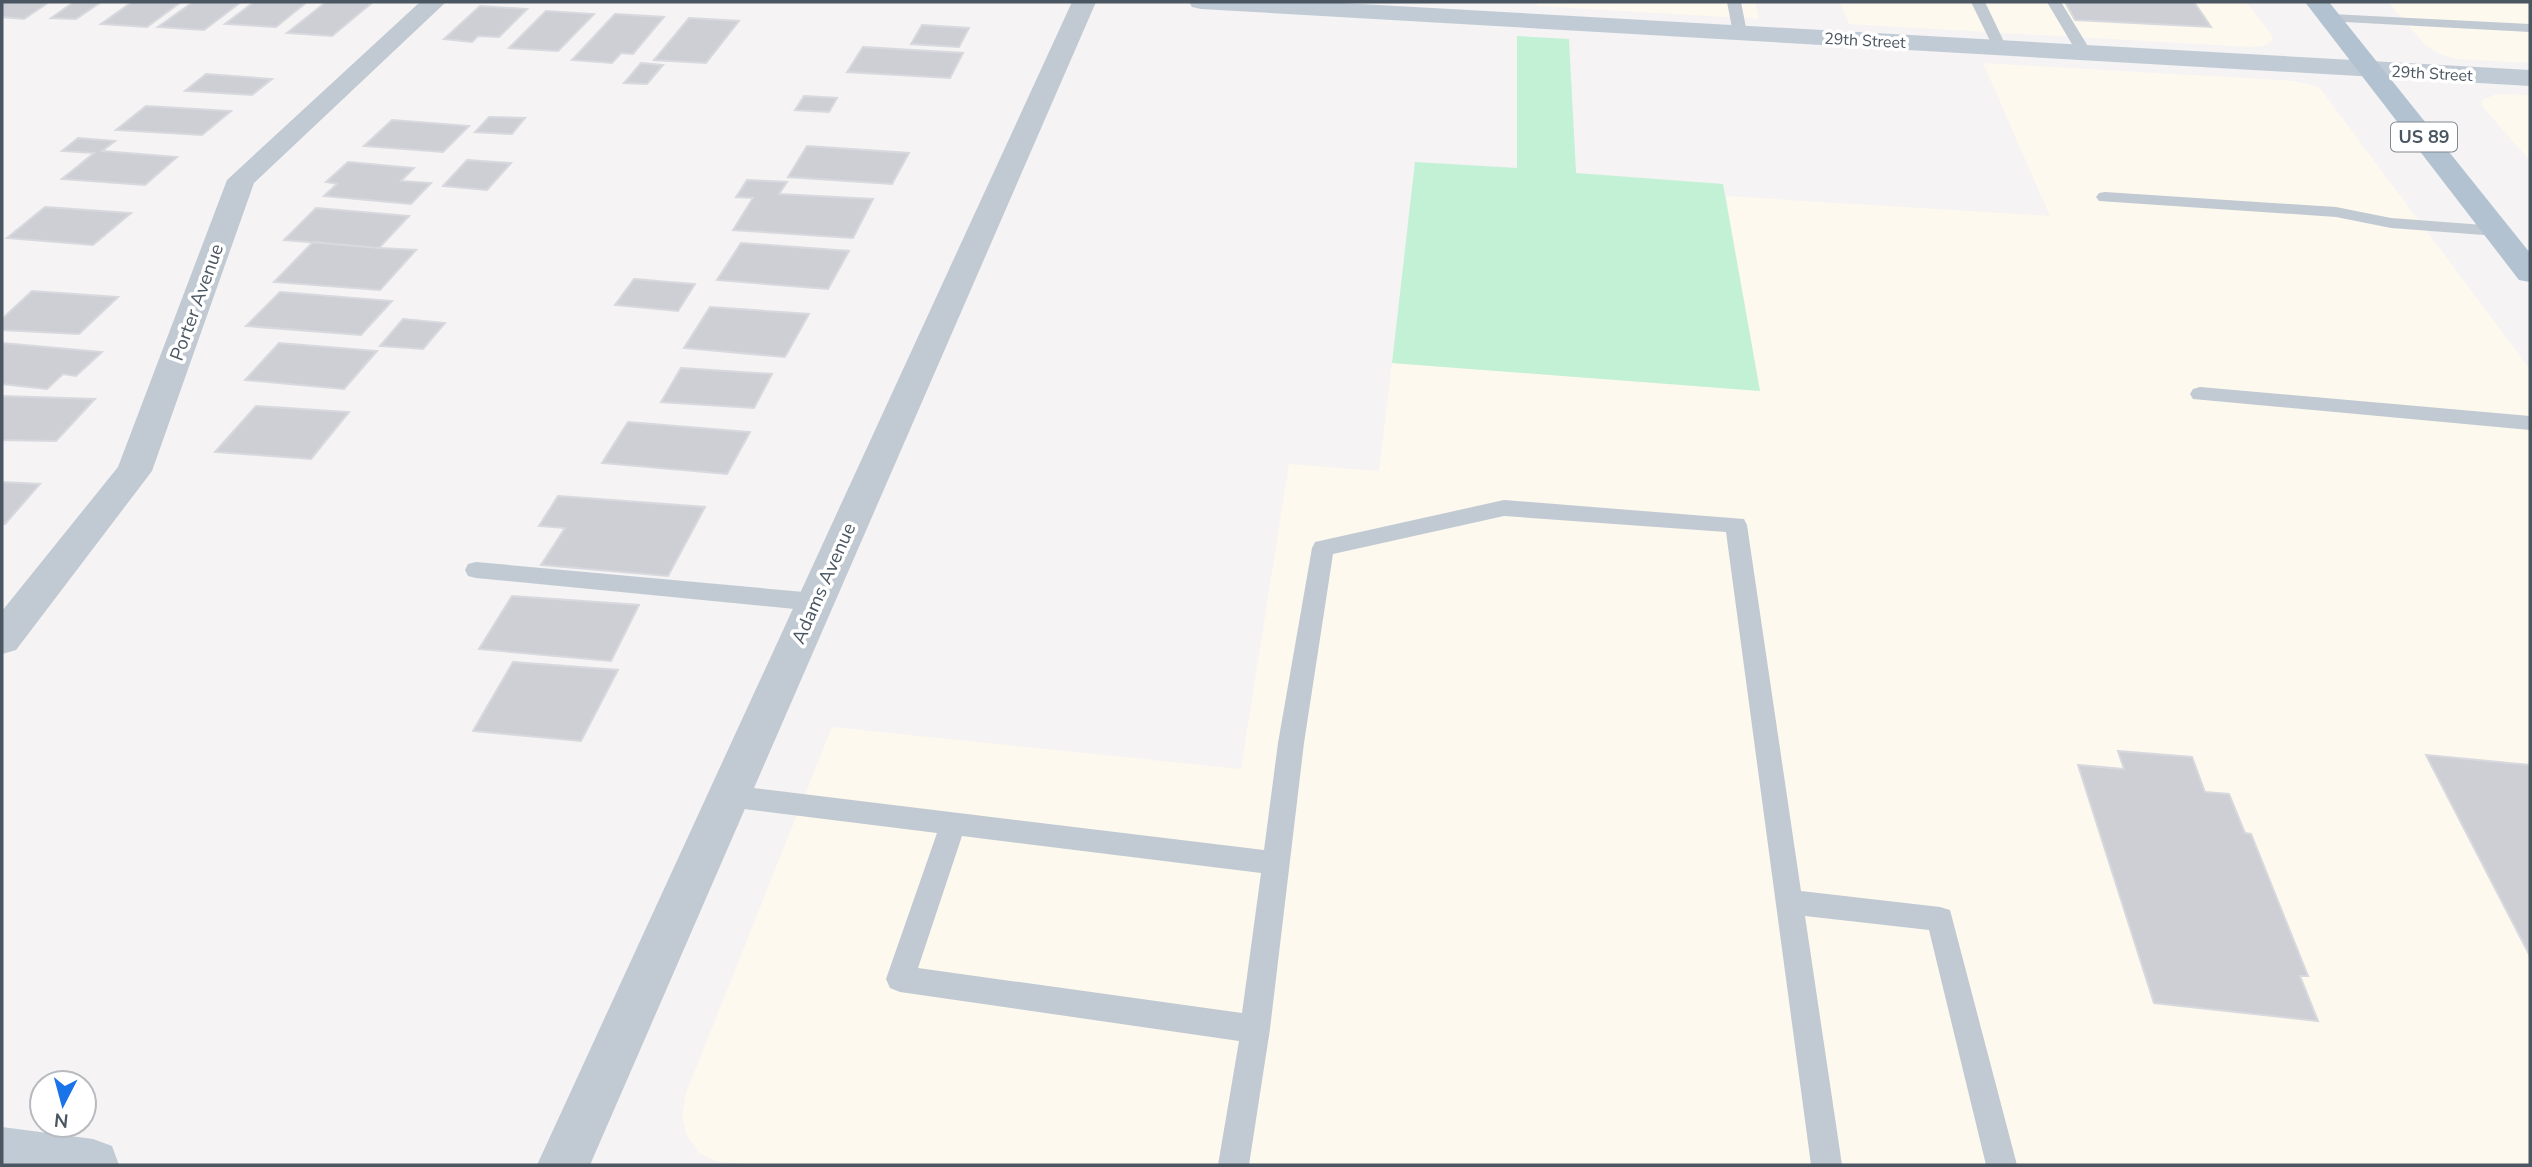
<svg xmlns="http://www.w3.org/2000/svg" width="2532" height="1167" viewBox="0 0 2532 1167" font-family="'Nunito Sans',sans-serif">
	<style>
		.commercial { fill: #fdf9ef }
		.green { fill: #c3f1d5 }
		.building { fill: #cdcfd5; stroke: #d7d9de; stroke-width: 2 }
		.lines { fill: none; stroke-linecap: round; stroke-linejoin: round }
		.lane { fill: #c1cad2; fill-rule: evenodd }
		.street { fill: #c1cad2; fill-rule: evenodd }
		.secondary { fill: #c1cbd6; fill-rule: evenodd }
		.primary { fill: #b3c2d1; fill-rule: evenodd }
		.labels { text-anchor: middle; stroke-width: 7; stroke-linejoin: round; paint-order: stroke }
		.far-street-label { font-size: 16px; fill: #4a5661; stroke: #fff }
		.shield { fill: #fff; stroke: #808990; stroke-width: 2 }
		.shield-label { font-size: 18px; font-weight: bold; fill: #4a5661 }
		.street-label { font-size: 19px; fill: #4a5661; stroke: #fff }
	</style>
	<rect width="100%" height="100%" fill="#f5f3f3"/>
	<!-- commercial -->
	<path class="commercial" d="M 1537,2 L 1755,2 L 1759,19 L 1537,6 Z
		M 1840,2 L 2246,2 L 2272,35 L 2273,40 L 2264,46 L 2249,47 L 1849,24 Z
		M 2388,2 L 2530,2 L 2530,63 L 2456,59 L 2442,55 L 2425,45 Z
		M 1983,63 L 2295,81 L 2319,87 L 2530,369 L 2530,1165 L 750,1165 L 715,1161 L 699,1153 L 686,1134 L 682,1115 L 686,1093 L 832,727 L 1241,769 L 1289,464 L 1379,471 L 1392,363 L 1760,391 L 1726,196 L 2050,216 Z
		M 2497,94 L 2530,95 L 2530,161 L 2483,107 L 2481,101 L 2484,99 Z"/>
	<!-- green -->
	<path class="green" d="M 1517,36 L 1569,39 L 1576,173 L 1723,184 L 1760,391 L 1392,363 L 1415,162 L 1517,168 Z"/>
	<!-- building -->
	<path class="building" d="M 2,2 L 49,2 L 24,19 L 2,17 Z
		M 74,2 L 101,2 L 76,19 L 51,18 Z
		M 132,2 L 181,2 L 147,27 L 101,24 Z
		M 193,2 L 241,2 L 204,30 L 158,27 Z
		M 254,2 L 307,2 L 276,27 L 225,24 Z
		M 326,2 L 373,2 L 332,36 L 287,33 Z
		M 2065,2 L 2194,2 L 2211,27 L 2075,20 Z
		M 480,6 L 527,9 L 499,37 L 478,36 L 472,42 L 444,39 Z
		M 546,11 L 594,14 L 558,51 L 509,48 Z
		M 615,14 L 664,17 L 633,54 L 621,53 L 612,63 L 572,60 Z
		M 689,18 L 739,21 L 706,63 L 654,60 Z
		M 922,25 L 969,28 L 959,47 L 911,44 Z
		M 863,47 L 963,53 L 950,78 L 847,72 Z
		M 641,63 L 663,65 L 647,84 L 624,83 Z
		M 206,74 L 272,79 L 252,95 L 185,91 Z
		M 804,96 L 837,98 L 829,112 L 795,110 Z
		M 146,106 L 231,111 L 202,135 L 116,130 Z
		M 489,117 L 525,118 L 512,134 L 475,132 Z
		M 392,120 L 469,126 L 443,152 L 364,146 Z
		M 78,138 L 115,141 L 102,151 L 177,157 L 145,185 L 62,179 L 94,153 L 62,151 Z
		M 807,146 L 909,153 L 892,184 L 788,177 Z
		M 467,160 L 511,163 L 487,190 L 443,186 Z
		M 348,162 L 414,168 L 401,181 L 431,183 L 411,204 L 324,196 L 337,184 L 326,182 Z
		M 747,180 L 787,182 L 779,194 L 873,199 L 853,238 L 733,230 L 753,198 L 736,197 Z
		M 45,207 L 131,213 L 93,245 L 7,238 Z
		M 316,208 L 409,216 L 379,248 L 284,240 Z
		M 313,242 L 379,248 L 416,250 L 380,290 L 274,282 Z
		M 741,243 L 849,251 L 828,289 L 717,280 Z
		M 634,279 L 695,284 L 678,311 L 615,305 Z
		M 32,291 L 118,297 L 79,334 L 2,330 L 2,319 Z
		M 280,292 L 392,301 L 361,335 L 246,326 Z
		M 710,307 L 809,314 L 785,357 L 684,348 Z
		M 403,319 L 445,323 L 423,349 L 380,346 Z
		M 2,343 L 102,352 L 76,376 L 63,374 L 47,389 L 2,384 Z
		M 279,343 L 377,351 L 344,389 L 245,380 Z
		M 681,368 L 772,374 L 754,408 L 661,402 Z
		M 2,396 L 95,399 L 56,441 L 2,440 Z
		M 256,406 L 349,412 L 311,459 L 215,452 Z
		M 628,422 L 750,432 L 727,474 L 602,463 Z
		M 2,482 L 40,484 L 5,524 L 2,524 Z
		M 558,496 L 705,507 L 668,576 L 541,565 L 565,528 L 539,526 Z
		M 512,596 L 639,605 L 611,661 L 479,649 Z
		M 513,662 L 618,670 L 581,741 L 473,731 Z
		M 2118,751 L 2192,757 L 2205,792 L 2229,794 L 2245,833 L 2251,834 L 2308,976 L 2300,976 L 2318,1021 L 2154,1003 L 2078,765 L 2124,769 Z
		M 2426,755 L 2530,765 L 2530,956 Z"/>
	<g class="lines">
		<!-- lane -->
		<path class="lane" d="M 1727,2 L 1741,2 L 1747,33 L 1745,36 L 1740,37 L 1733,33 Z
			M 1971,2 L 1985,2 L 2007,48 L 2005,51 L 1995,51 Z
			M 2047,2 L 2061,2 L 2092,53 L 2089,56 L 2079,56 Z
			M 2331,14 L 2530,24 L 2530,32 L 2326,21 L 2324,18 Z
			M 2105,192 L 2336,207 L 2391,218 L 2497,226 L 2506,231 L 2497,236 L 2391,228 L 2336,217 L 2099,201 L 2096,197 L 2099,193 Z
			M 2200,387 L 2530,416 L 2530,430 L 2193,399 L 2190,394 L 2193,389 Z
			M 1504,500 L 1744,519 L 1747,525 L 1801,891 L 1940,907 L 1950,910 L 2017,1165 L 1986,1165 L 1929,930 L 1805,916 L 1842,1165 L 1811,1165 L 1726,532 L 1504,516 L 1333,554 L 1304,743 L 1270,1029 L 1249,1165 L 1218,1165 L 1239,1041 L 900,992 L 890,988 L 886,979 L 937,833 L 728,807 L 719,804 L 715,796 L 719,788 L 728,785 L 1264,850 L 1278,743 L 1312,548 L 1315,542 ZM 962,836 L 1261,873 L 1242,1013 L 918,968 Z
			M 476,562 L 815,593 L 823,596 L 827,602 L 823,608 L 815,611 L 476,578 L 468,576 L 465,570 L 468,564 Z"/>
		<!-- street -->
		<path class="street" d="M 420,2 L 446,2 L 254,183 L 152,471 L 16,650 L 2,654 L 2,611 L 118,467 L 227,180 Z
			M 1072,2 L 1096,2 L 590,1165 L 537,1165 Z"/>
		<!-- secondary -->
		<path class="secondary" d="M 1189,2 L 1325,2 L 2530,70 L 2530,86 L 1201,9 L 1192,7 Z
			M 2,1127 L 93,1139 L 112,1146 L 119,1165 L 2,1165 Z"/>
		<!-- primary -->
		<path class="primary" d="M 2305,2 L 2329,2 L 2530,253 L 2530,282 L 2519,280 Z"/>
	</g>
	<g class="labels">
		<!-- far-street labels -->
		<g class="far-street-label">
			<text transform="translate(1865 40) rotate(3)" y="6">29th Street</text>
			<text transform="translate(2432 73) rotate(3)" y="6">29th Street</text>
		</g>
		<!-- shield labels -->
		<rect class="shield" x="2391" y="122.5" width="66" height="29" rx="5"/>
		<g class="shield-label">
			<text x="2424" y="143">US 89</text>
		</g>
		<!-- street labels -->
		<g class="street-label">
			<text transform="translate(196 302) rotate(-70)" y="7">Porter Avenue</text>
			<text transform="translate(823 583) rotate(-66)" y="7">Adams Avenue</text>
		</g>
	</g>
	<!-- border -->
	<rect width="2532" height="1167" fill="none" stroke="#4a5661" stroke-width="7"/>
	<!-- north arrow -->
	<g transform="translate(63 1104) rotate(186)"><circle r="33" fill="#ffffff" stroke="#b7bbc0" stroke-width="2"/>
	<path d="M0-5L12 26L0 18L-12 26Z" fill="#1a73e8"/>
	<text y="-10" font-size="19" font-weight="bold" text-anchor="middle" fill="#4a5661">N</text>
	</g>
</svg>
